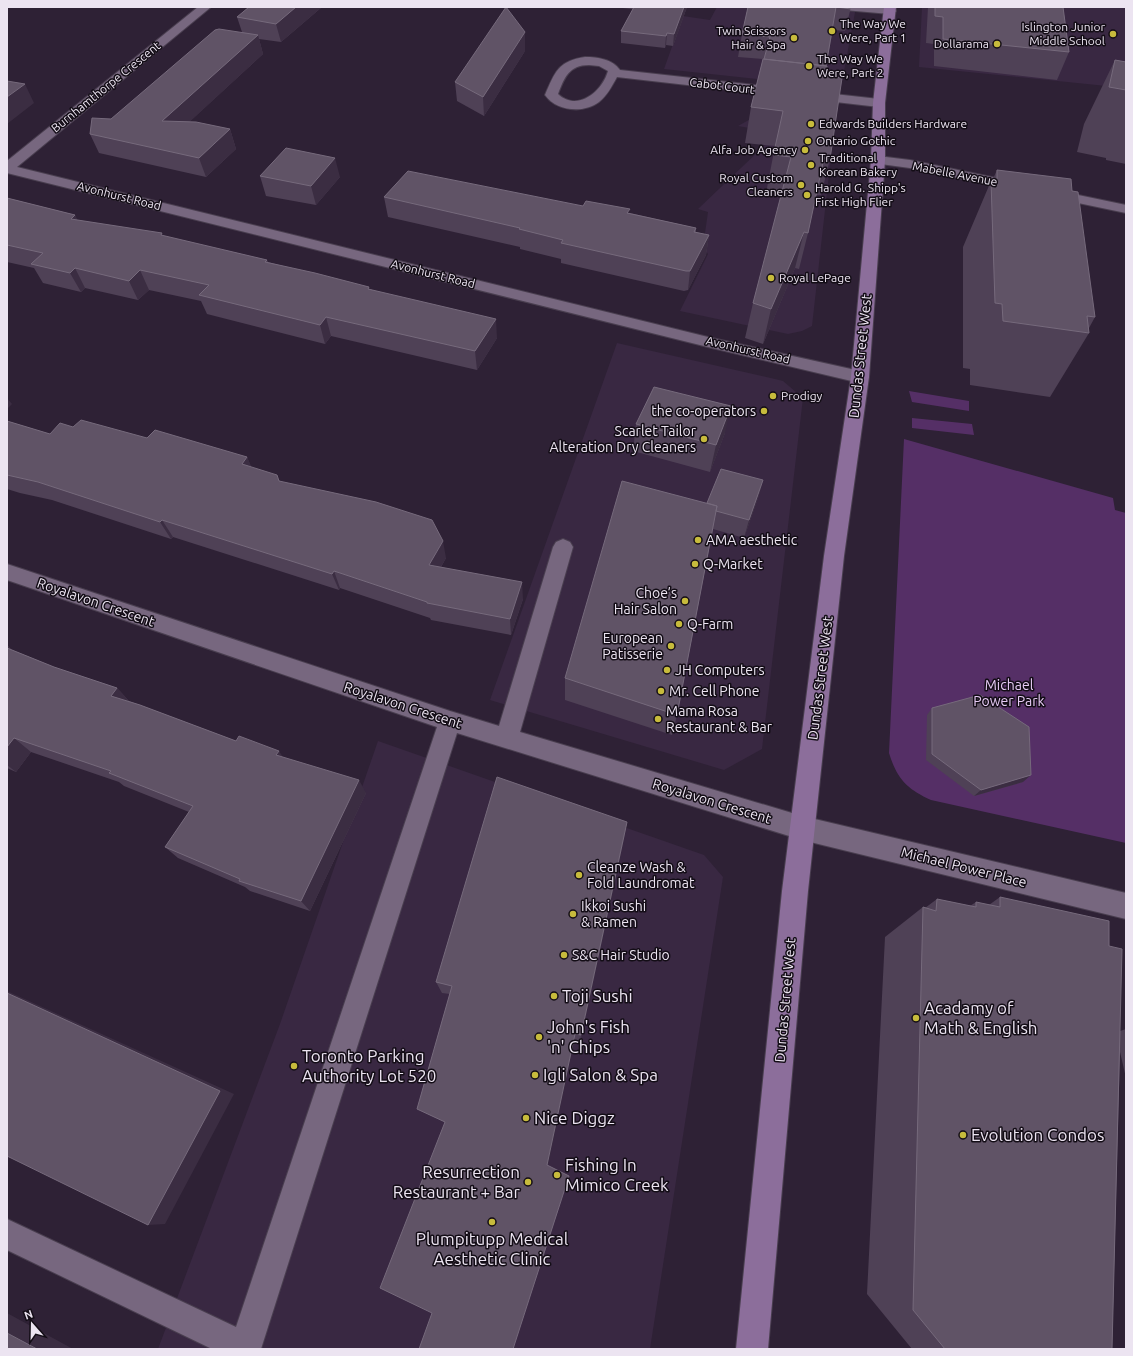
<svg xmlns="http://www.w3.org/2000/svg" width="1133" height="1356" viewBox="0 0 1133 1356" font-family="Ubuntu,sans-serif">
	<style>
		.built { fill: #392842 }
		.green { fill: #552f66 }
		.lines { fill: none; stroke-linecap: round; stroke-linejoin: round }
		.minor-casing { stroke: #493e4f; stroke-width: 2 }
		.major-casing { stroke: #493e4f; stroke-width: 2 }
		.minor { fill: #77677f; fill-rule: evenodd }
		.major { fill: #8c6e9b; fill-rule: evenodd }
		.wall { fill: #4f4156 }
		.shaded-wall { fill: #3b2d42 }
		.building { fill: #605366; stroke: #766a7c }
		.poi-dot { fill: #c7bb3c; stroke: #130d16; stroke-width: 1.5 }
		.labels { text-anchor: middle; stroke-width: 3; stroke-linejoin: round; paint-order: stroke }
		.far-poi-label { font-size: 12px; fill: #ece4f1; stroke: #130d16; text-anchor: start }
		.far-street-label { font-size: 12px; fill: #ece4f1; stroke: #130d16 }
		.street-label { font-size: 14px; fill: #ece4f1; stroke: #130d16 }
		.poi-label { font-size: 14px; fill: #ece4f1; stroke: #130d16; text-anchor: start }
		.park-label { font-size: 14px; fill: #e6caf4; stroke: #130d16 }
		.near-poi-label { font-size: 17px; fill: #ece4f1; stroke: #130d16; text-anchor: start }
	</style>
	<rect width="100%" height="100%" fill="#2e2135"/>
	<!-- built -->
	<path class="built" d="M 717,7 L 856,7 L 841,87 L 757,79 L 664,69 L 683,16 L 710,20 Z
		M 922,7 L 1126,7 L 1126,88 L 919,67 Z
		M 765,111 L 836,112 L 812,326 L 802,331 L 788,334 L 680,311 L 708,254 L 703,247 L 708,212 L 698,209 L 766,144 L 767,131 L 738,126 Z
		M 617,343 L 775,379 L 783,381 L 803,398 L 762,749 L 724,770 L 490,700 Z
		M 378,741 L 704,855 L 723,877 L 650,1349 L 158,1349 L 280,1024 Z"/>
	<!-- green -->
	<path class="green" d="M 909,391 L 969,401 L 969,411 L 912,402 Z
		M 912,418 L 972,424 L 974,435 L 912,428 Z
		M 904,439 L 1113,498 L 1115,510 L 1126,513 L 1126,843 L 931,800 C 907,789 897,779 889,753 Z"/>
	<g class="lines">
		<defs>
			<path id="minor" d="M 198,7 L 211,7 L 17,167 L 712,338 L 860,371 L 866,373 L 869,377 L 866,381 L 860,383 L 712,348 L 7,173 L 7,161 Z
				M 838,7 L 884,7 L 894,9 L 896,11 L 894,13 L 890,14 L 844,10 L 840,9 Z
				M 585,57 C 598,57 612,59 620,70 L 879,99 L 884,100 L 885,103 L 884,106 L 879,107 L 617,77 C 612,86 607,96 599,102 C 583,114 556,111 545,95 C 555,72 558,61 585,57 ZM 589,65 L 599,66 L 608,71 C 602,92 577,112 558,94 C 564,78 569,65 589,65 Z
				M 878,156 L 910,160 L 1126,205 L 1126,213 L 910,168 L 873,163 L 871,160 L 873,157 Z
				M 563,539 L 570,542 L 573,547 L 520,732 L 802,816 L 1126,893 L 1126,919 L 802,840 L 457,733 L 261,1349 L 212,1349 L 7,1250 L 7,1219 L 236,1327 L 437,727 L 7,580 L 7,564 L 450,711 L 499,726 L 553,547 L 556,542 Z"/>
			<path id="major" d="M 884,7 L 896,7 L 885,103 L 885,160 L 869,377 L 844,556 L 808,891 L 768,1349 L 736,1349 L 782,891 L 824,556 L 851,377 L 871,160 L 873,103 Z"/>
		</defs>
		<!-- minor casing -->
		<use href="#minor" class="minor-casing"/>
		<!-- major casing -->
		<use href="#major" class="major-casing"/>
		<!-- minor -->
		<use href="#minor" class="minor"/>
		<!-- major -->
		<use href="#major" class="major"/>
	</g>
	<!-- wall -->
	<path class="wall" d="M 249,7 L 322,7 L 281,42 L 259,39 L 263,54 L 189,122 L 230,129 L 236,149 L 206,177 L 99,153 L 90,134 L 111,119 L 242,32 L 237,17 Z
		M 612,7 L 687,7 L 673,46 L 666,45 L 665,48 L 621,43 L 621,31 L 633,9 Z
		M 748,7 L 851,7 L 845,31 L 833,30 L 826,66 L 826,76 L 830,159 L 821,195 L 816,195 L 808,233 L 799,269 L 795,268 L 763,344 L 745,338 L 753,303 L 782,193 L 767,191 L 767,188 L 775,146 L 745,143 L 751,107 L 763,59 L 738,57 L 742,34 Z
		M 928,7 L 1063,7 L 1069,52 L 1057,80 L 934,66 L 934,44 L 926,43 Z
		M 525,51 L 484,116 L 457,101 L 455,82 Z
		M 1115,60 L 1126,62 L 1126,164 L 1106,160 L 1106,158 L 1077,152 L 1084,124 Z
		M 997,170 L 1072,191 L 1095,317 L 1089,328 L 1089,333 L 1050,397 L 970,385 L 970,369 L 963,368 L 963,247 L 991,181 L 992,181 Z
		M 260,176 L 340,177 L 316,205 L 266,196 Z
		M 384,197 L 583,206 L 630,213 L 696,228 L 696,232 L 709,235 L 706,255 L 688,290 L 684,291 L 561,263 L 561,259 L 520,249 L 520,247 L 388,217 Z
		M 7,198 L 75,215 L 77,220 L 163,236 L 267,260 L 268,262 L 370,289 L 497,338 L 477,370 L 331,336 L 325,344 L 207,314 L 201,301 L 149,290 L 138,300 L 85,288 L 81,292 L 43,283 L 34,268 L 7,262 Z
		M 7,421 L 50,434 L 73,427 L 147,438 L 247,457 L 251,467 L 280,481 L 446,558 L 441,567 L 523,599 L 511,635 L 431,620 L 430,618 L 340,588 L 339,590 L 173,537 L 171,539 L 52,500 L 20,493 L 7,489 Z
		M 636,424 L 725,433 L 710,472 L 633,451 Z
		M 763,480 L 758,498 L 744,538 L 713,529 L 677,715 L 672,735 L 565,700 L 565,678 L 707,503 Z
		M 7,645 L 12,650 L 54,667 L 117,688 L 129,701 L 236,741 L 283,757 L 366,793 L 310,911 L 250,891 L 245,887 L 178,858 L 165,847 L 189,812 L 124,786 L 119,782 L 31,752 L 16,772 L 7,768 Z
		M 932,708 L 1023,782 L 974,796 L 926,760 L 927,715 Z
		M 627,822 L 624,839 L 580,1043 L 574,1042 L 432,1313 L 445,1122 L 417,1109 L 450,994 L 442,993 L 436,982 Z
		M 1000,897 L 1109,946 L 1120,1031 L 1126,1029 L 1126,1078 L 1120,1052 L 1112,1349 L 912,1349 L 867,1294 L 885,937 L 923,907 L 925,908 L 937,899 L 970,906 L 976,902 L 989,905 Z"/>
	<!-- shaded-wall -->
	<path class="shaded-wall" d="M 296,7 L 322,7 L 281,42 L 276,24 Z
		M 684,7 L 687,7 L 673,46 L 674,34 Z
		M 525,32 L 525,51 L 484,116 L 483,97 Z
		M 667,33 L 666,45 L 665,48 L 666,36 Z
		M 258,35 L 263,54 L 170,140 L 162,121 Z
		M 25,84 L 34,103 L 7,124 L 7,97 Z
		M 230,129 L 236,149 L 206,177 L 199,158 Z
		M 335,158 L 340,177 L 316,205 L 311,186 Z
		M 75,215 L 85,235 L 71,219 Z
		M 804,232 L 795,268 L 763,344 L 771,309 Z
		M 709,235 L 706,255 L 688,290 L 690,271 Z
		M 75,268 L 85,288 L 81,292 L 70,273 Z
		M 140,270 L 149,290 L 138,300 L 129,281 Z
		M 326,317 L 331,336 L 325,344 L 320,325 Z
		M 496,319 L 497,338 L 477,370 L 475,351 Z
		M 7,398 L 12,404 L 7,409 Z
		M 731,406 L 725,433 L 710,472 L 716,445 Z
		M 247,457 L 255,475 L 242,464 Z
		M 763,480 L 758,498 L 744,538 L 749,520 Z
		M 162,520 L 173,537 L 171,539 L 160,522 Z
		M 443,541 L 446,558 L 432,582 L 429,565 Z
		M 334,571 L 340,588 L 339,590 L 332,574 Z
		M 522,582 L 523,599 L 511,635 L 510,619 Z
		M 7,645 L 18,655 L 7,653 Z
		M 117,688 L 131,703 L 111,696 Z
		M 14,738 L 31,752 L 16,772 L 7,765 L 7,747 Z
		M 279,751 L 288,765 L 276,755 Z
		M 1031,775 L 1023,782 L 974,796 L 981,790 Z
		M 359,780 L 366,793 L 310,911 L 301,901 Z
		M 627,822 L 624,839 L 580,1043 L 581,1035 Z
		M 7,991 L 234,1094 L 165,1224 L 148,1225 L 7,993 Z
		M 575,1034 L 574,1042 L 548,1166 L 547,1165 Z
		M 7,1313 L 73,1349 L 37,1349 L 7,1333 Z
		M 514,1346 L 521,1349 L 513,1349 Z"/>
	<!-- building -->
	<path class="building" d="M 249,7 L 296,7 L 276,24 L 237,17 Z
		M 506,7 L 525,32 L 483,97 L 455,82 Z
		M 634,7 L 684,7 L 674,34 L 667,33 L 666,36 L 621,31 Z
		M 748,7 L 851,7 L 851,9 L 836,7 L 826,66 L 764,59 L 770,37 L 742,34 Z
		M 935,7 L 1063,7 L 1069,52 L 943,39 L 943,17 L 935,16 Z
		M 219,29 L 258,35 L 162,121 L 196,122 L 230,129 L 199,158 L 90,134 L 92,118 L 111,119 L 215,30 Z
		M 763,59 L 827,66 L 826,76 L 842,78 L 830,159 L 824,158 L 808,233 L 804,232 L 771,309 L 753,303 L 791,157 L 775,155 L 774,152 L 783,111 L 751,107 Z
		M 1115,60 L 1126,62 L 1126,90 L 1109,87 Z
		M 7,81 L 25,84 L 7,97 Z
		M 286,148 L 335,158 L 311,186 L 260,176 Z
		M 997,170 L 1071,179 L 1072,191 L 1078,192 L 1095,317 L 1087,316 L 1089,333 L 1003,321 L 1002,304 L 995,303 L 991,181 L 997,182 Z
		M 408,171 L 583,206 L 586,201 L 630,209 L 627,213 L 696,228 L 694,232 L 709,235 L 690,271 L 686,271 L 561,243 L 563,240 L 519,229 L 520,228 L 384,197 Z
		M 7,198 L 75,215 L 71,219 L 162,233 L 161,235 L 267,260 L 265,262 L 315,273 L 369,287 L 368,289 L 496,319 L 475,351 L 326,317 L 320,325 L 199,295 L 209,285 L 140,270 L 129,281 L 75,268 L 70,273 L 31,264 L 43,253 L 7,245 Z
		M 654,387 L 731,406 L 716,445 L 636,424 Z
		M 81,420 L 147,438 L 155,430 L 247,457 L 242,464 L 277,475 L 279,481 L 376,502 L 432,520 L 443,541 L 429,565 L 522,582 L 510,619 L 427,603 L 427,602 L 334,571 L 332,574 L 162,520 L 160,522 L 38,482 L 7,475 L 7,421 L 50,434 L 60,423 L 73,427 Z
		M 721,469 L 763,480 L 749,520 L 716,511 L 717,506 L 707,503 Z
		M 622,481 L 717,506 L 677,715 L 565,678 Z
		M 7,648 L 54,667 L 117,688 L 111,696 L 140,705 L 236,741 L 239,736 L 279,751 L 276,755 L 359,780 L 301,901 L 239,881 L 240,879 L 165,847 L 193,806 L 109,773 L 111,771 L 14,738 L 7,747 Z
		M 980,695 L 1029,727 L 1031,775 L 981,790 L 932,754 L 932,708 Z
		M 497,777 L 627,822 L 581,1035 L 575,1034 L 547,1165 L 569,1176 L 513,1349 L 419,1349 L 432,1313 L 380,1288 L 445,1122 L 417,1109 L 452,986 L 436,982 Z
		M 1000,897 L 1109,921 L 1109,946 L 1122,949 L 1112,1349 L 945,1349 L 913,1310 L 923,907 L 936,911 L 937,899 L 976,907 L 976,902 L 1000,907 Z
		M 7,993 L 220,1091 L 148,1225 L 7,1156 Z
		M 7,1333 L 37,1349 L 7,1349 Z"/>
	<!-- markers -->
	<g class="poi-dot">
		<circle cx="832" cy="31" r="4"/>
		<circle cx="1113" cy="34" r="4"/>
		<circle cx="794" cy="38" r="4"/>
		<circle cx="997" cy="44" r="4"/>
		<circle cx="809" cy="66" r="4"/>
		<circle cx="811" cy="124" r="4"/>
		<circle cx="808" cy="141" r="4"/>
		<circle cx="805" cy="150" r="4"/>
		<circle cx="811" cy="165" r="4"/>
		<circle cx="801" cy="185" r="4"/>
		<circle cx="807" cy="195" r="4"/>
		<circle cx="771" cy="278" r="4"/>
		<circle cx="773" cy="396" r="4"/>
		<circle cx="764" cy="411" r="4"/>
		<circle cx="704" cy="439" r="4"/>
		<circle cx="698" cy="540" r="4"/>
		<circle cx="695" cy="564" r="4"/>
		<circle cx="685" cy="601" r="4"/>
		<circle cx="679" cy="624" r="4"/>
		<circle cx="671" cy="646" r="4"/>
		<circle cx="667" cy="670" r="4"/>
		<circle cx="661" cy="691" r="4"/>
		<circle cx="658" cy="719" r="4"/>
		<circle cx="579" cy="875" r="4"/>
		<circle cx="573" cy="914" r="4"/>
		<circle cx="564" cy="955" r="4"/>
		<circle cx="554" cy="996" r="4"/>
		<circle cx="916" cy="1018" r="4"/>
		<circle cx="539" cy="1037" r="4"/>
		<circle cx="294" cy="1066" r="4"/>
		<circle cx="535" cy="1075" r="4"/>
		<circle cx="526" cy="1118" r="4"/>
		<circle cx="963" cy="1135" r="4"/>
		<circle cx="557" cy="1175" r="4"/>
		<circle cx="528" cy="1182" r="4"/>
		<circle cx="492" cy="1222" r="4"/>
	</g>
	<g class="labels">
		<!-- far-poi labels -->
		<g class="far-poi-label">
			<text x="840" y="28">The Way We<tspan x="840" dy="14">Were, Part 1</tspan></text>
			<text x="1105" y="31" text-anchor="end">Islington Junior<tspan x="1105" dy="14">Middle School</tspan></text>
			<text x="786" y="35" text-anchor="end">Twin Scissors<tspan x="786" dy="14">Hair &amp; Spa</tspan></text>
			<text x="989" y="48" text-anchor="end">Dollarama</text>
			<text x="817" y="63">The Way We<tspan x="817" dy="14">Were, Part 2</tspan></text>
			<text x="819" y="128">Edwards Builders Hardware</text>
			<text x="816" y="145">Ontario Gothic</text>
			<text x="797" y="154" text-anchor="end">Alfa Job Agency</text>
			<text x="819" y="162">Traditional<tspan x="819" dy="14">Korean Bakery</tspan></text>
			<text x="793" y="182" text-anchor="end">Royal Custom<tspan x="793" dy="14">Cleaners</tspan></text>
			<text x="815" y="192">Harold G. Shipp's<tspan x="815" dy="14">First High Flier</tspan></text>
			<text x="779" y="282">Royal LePage</text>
			<text x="781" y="400">Prodigy</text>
		</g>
		<!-- far-street labels -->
		<g class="far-street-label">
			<text transform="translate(722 86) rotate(7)" y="4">Cabot Court</text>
			<text transform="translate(106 87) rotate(-39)" y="4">Burnhamthorpe Crescent</text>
			<text transform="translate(955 174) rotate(11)" y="4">Mabelle Avenue</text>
			<text transform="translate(119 196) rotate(14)" y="4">Avonhurst Road</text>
			<text transform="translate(433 274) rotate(14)" y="4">Avonhurst Road</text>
			<text transform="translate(748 350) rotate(13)" y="4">Avonhurst Road</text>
		</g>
		<!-- street labels -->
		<g class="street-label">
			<text transform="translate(860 356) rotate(-84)" y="5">Dundas Street West</text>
			<text transform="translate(96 602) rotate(19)" y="5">Royalavon Crescent</text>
			<text transform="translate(820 678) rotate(-83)" y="5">Dundas Street West</text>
			<text transform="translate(403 705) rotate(18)" y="5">Royalavon Crescent</text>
			<text transform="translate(712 801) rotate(17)" y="5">Royalavon Crescent</text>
			<text transform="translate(964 867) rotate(14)" y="5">Michael Power Place</text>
			<text transform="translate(785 1000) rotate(-85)" y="5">Dundas Street West</text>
		</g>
		<!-- poi labels -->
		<g class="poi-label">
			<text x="756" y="416" text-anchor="end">the co-operators</text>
			<text x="696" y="436" text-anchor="end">Scarlet Tailor<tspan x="696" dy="16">Alteration Dry Cleaners</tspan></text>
			<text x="706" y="545">AMA aesthetic</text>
			<text x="703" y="569">Q-Market</text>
			<text x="677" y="598" text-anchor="end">Choe’s<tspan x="677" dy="16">Hair Salon</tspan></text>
			<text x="687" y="629">Q-Farm</text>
			<text x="663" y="643" text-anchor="end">European<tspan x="663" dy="16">Patisserie</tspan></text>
			<text x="675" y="675">JH Computers</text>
			<text x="669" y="696">Mr. Cell Phone</text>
			<text x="666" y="716">Mama Rosa<tspan x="666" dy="16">Restaurant &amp; Bar</tspan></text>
			<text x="587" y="872">Cleanze Wash &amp;<tspan x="587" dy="16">Fold Laundromat</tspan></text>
			<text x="581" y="911">Ikkoi Sushi<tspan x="581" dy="16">&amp; Ramen</tspan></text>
			<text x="572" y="960">S&amp;C Hair Studio</text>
		</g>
		<!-- park labels -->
		<g class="park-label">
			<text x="1009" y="690">Michael<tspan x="1009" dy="16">Power Park</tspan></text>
		</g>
		<!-- near-poi labels -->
		<g class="near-poi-label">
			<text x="562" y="1002">Toji Sushi</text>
			<text x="924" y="1014">Acadamy of<tspan x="924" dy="20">Math &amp; English</tspan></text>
			<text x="547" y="1033">John's Fish<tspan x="547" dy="20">'n' Chips</tspan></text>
			<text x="302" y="1062">Toronto Parking<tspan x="302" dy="20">Authority Lot 520</tspan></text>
			<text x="543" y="1081">Igli Salon &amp; Spa</text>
			<text x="534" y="1124">Nice Diggz</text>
			<text x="971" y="1141">Evolution Condos</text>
			<text x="565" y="1171">Fishing In<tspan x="565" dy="20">Mimico Creek</tspan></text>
			<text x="520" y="1178" text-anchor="end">Resurrection<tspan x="520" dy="20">Restaurant + Bar</tspan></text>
			<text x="492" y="1245" text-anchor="middle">Plumpitupp Medical<tspan x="492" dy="20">Aesthetic Clinic</tspan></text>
		</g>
	</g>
	<!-- border -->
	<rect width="1133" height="1356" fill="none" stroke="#ece4f1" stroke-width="16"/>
	<!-- north arrow -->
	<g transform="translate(32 1324) rotate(340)" stroke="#130d16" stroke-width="3" paint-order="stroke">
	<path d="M0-3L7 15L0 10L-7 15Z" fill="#ece4f1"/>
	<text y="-6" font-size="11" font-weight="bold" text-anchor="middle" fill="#ece4f1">N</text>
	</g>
</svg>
